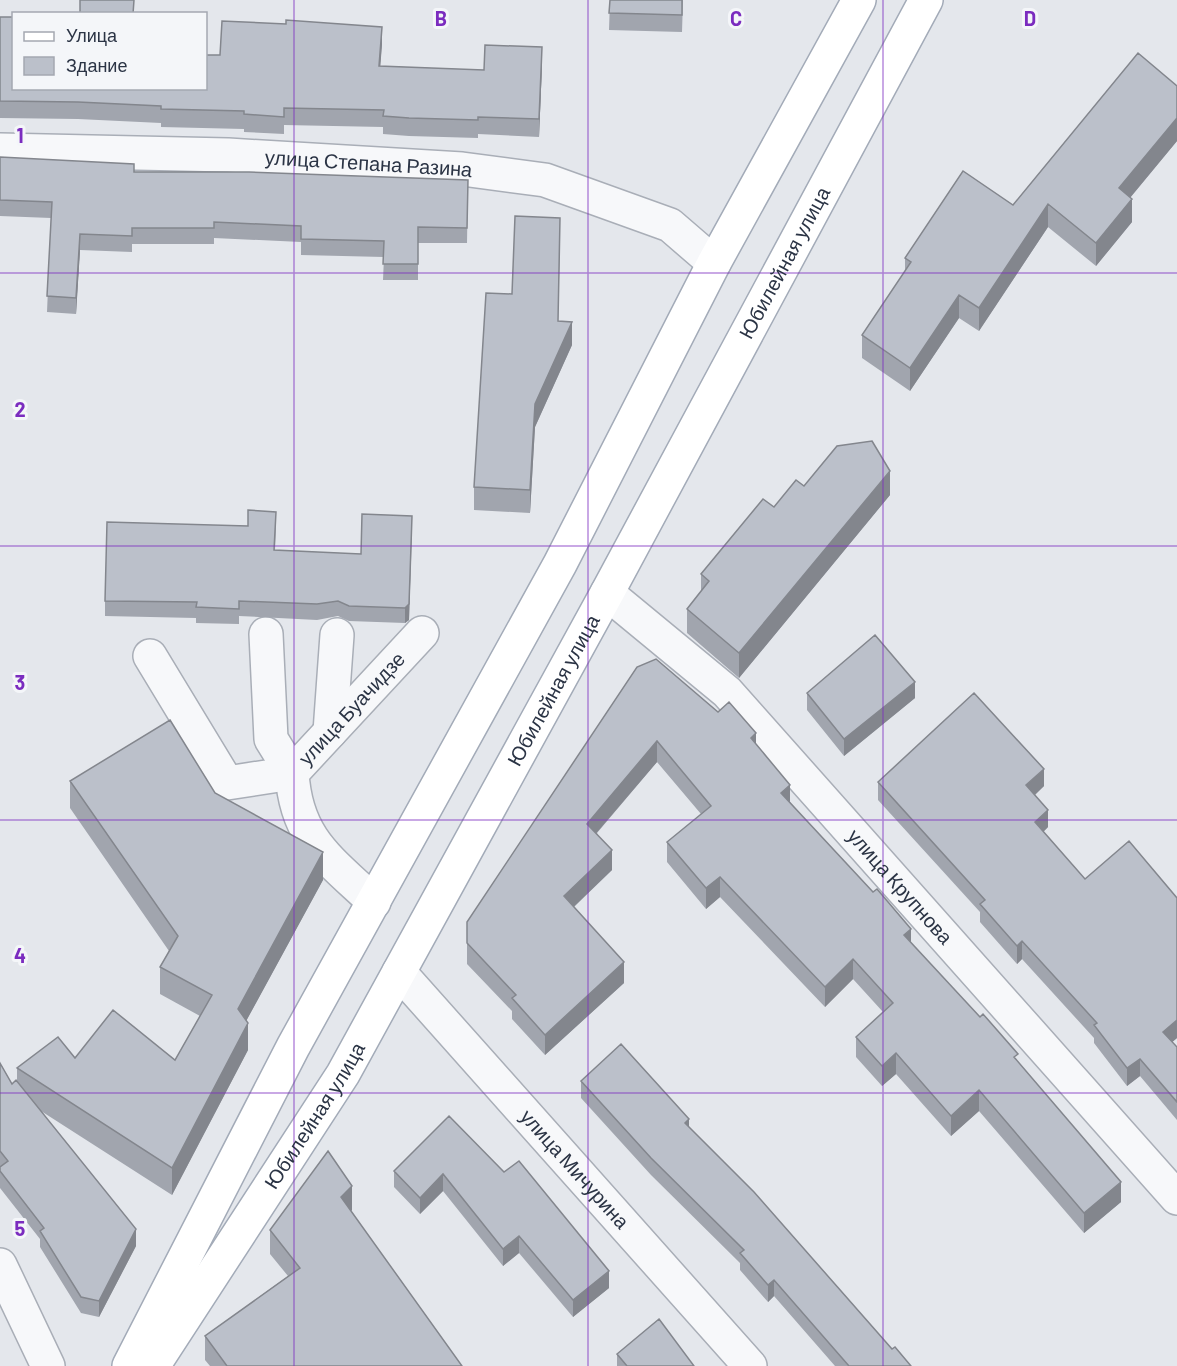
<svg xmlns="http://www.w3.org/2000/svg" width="1177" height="1366" viewBox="0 0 1177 1366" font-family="Barlow,sans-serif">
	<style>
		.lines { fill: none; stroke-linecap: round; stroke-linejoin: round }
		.minor-casing { stroke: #a9aeb7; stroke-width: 36 }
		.major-casing { stroke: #a3abb8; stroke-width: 36 }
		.minor { stroke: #f7f8fa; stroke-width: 33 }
		.major { stroke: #fff; stroke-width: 33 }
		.wall { fill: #a1a5ae }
		.shaded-wall { fill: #83868d }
		.building { fill: #bbc0ca; stroke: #83868d; stroke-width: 1.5 }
		.grid { fill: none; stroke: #7b2cbf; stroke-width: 1.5; stroke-opacity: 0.55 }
		.labels { text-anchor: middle; stroke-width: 6; stroke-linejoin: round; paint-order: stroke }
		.street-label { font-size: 20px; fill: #2b3445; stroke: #f4f6f9 }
		.grid-label { font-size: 20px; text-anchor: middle; font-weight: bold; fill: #7b2cbf; stroke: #f4f6f9; stroke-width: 6; stroke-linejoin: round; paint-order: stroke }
	</style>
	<rect width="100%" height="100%" fill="#e4e7ec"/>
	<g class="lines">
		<defs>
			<g id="minor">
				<path id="s1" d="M 0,150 L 228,155 L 462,169 L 545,180 L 670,225 L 714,263"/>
				<path id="s2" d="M 607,593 L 727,692 L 1177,1198"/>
				<path d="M 150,656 L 227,783 L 292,773 L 271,739 L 266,634"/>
				<path d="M 330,732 L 337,635"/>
				<path id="s3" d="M 374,902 C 329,859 296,839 292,773 L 422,633"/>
				<path id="s4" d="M 399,972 L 750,1366"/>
				<path d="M 0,1265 L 48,1366"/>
			</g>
			<g id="major">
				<path d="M 129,1366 L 293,1047 L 560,564 L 714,263 L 859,0"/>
				<path id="s5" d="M 153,1366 L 343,1074 L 607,593 L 926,0"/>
			</g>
		</defs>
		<!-- minor casing -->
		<use href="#minor" class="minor-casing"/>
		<!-- major casing -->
		<use href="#major" class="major-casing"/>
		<!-- minor -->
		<use href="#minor" class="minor"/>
		<!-- major -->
		<use href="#major" class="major"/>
	</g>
	<!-- wall -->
	<path class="wall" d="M 610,0 L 683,0 L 682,32 L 609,30 Z
		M 0,17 L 14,88 L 220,55 L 382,44 L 380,66 L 484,70 L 542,65 L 539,137 L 478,134 L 478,138 L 409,136 L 383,134 L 383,127 L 284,125 L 284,134 L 244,132 L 244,129 L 161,127 L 161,123 L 78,119 L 0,118 Z
		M 1177,86 L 1177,141 L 1130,198 L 1132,222 L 1096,266 L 1048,227 L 979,331 L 959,318 L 910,391 L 862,358 L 862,335 L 905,271 L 905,258 L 1013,205 Z
		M 0,157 L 134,172 L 468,180 L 467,243 L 418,243 L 418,280 L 383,280 L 384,257 L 301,255 L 301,242 L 214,238 L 214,244 L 132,244 L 132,252 L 80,250 L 76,314 L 47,312 L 51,218 L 0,216 Z
		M 560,241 L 558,321 L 572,345 L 535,427 L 530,513 L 474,510 L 474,487 L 512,294 Z
		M 804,486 L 890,495 L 739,678 L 687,633 L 687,609 L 701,592 L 701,574 L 774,507 Z
		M 276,527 L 275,550 L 361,554 L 412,532 L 409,620 L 405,623 L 349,621 L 338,616 L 317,620 L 239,616 L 239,624 L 196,623 L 196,618 L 105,616 L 105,601 Z
		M 637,667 L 756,744 L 790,802 L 911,943 L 1018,1062 L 1121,1202 L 1084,1233 L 979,1111 L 951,1136 L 896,1074 L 882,1086 L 856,1057 L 856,1037 L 883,1012 L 853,979 L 825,1007 L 720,897 L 706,909 L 667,862 L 667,842 L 701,814 L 657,762 L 597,833 L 612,870 L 574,907 L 624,983 L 545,1055 L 512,1019 L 512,1011 L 467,964 L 467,943 Z
		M 807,693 L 915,698 L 844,756 L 807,710 Z
		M 70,781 L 215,793 L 323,880 L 246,1021 L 248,1050 L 172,1195 L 41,1111 L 136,1246 L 99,1317 L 81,1313 L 40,1247 L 40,1239 L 0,1188 L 0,1063 L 12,1084 L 17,1081 L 17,1068 L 75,1058 L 175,1060 L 200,1016 L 160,994 L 160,967 L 169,951 L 70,808 Z
		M 878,782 L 1044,786 L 1035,795 L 1048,827 L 1043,832 L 1085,879 L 1177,898 L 1177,1038 L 1172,1042 L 1177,1047 L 1177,1120 L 1140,1076 L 1127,1086 L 1094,1043 L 1094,1038 L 1022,959 L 1017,964 L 980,922 L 980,912 L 878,800 Z
		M 581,1081 L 689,1128 L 892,1349 L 911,1366 L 835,1366 L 774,1296 L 768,1302 L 740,1270 L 740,1263 L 651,1175 L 581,1098 Z
		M 449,1116 L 609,1288 L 573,1317 L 519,1253 L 503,1266 L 443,1191 L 420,1214 L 394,1187 L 394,1171 Z
		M 352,1210 L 351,1211 L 462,1366 L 210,1366 L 205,1360 L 205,1336 L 288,1276 L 270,1254 L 270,1230 Z
		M 617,1354 L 694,1366 L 617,1366 Z"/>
	<!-- shaded-wall -->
	<path class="shaded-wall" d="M 382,27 L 382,44 L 379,84 L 379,66 Z
		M 542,47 L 542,65 L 539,137 L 539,119 Z
		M 1177,118 L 1177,141 L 1119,211 L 1119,188 Z
		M 1132,199 L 1132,222 L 1096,266 L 1096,243 Z
		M 1048,204 L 1048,227 L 979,331 L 979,308 Z
		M 80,234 L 80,250 L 76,314 L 76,298 Z
		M 959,295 L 959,318 L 910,391 L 910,368 Z
		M 572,322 L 572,345 L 535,427 L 530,513 L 530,490 L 535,404 Z
		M 890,471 L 890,495 L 739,678 L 739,653 Z
		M 412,516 L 409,620 L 405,623 L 405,608 Z
		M 915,682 L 915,698 L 844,756 L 844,739 Z
		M 756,733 L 756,753 L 751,738 Z
		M 657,741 L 657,762 L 587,844 L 587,824 Z
		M 1044,769 L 1044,786 L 1026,803 L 1026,785 Z
		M 790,785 L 790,805 L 781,793 Z
		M 1048,810 L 1048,827 L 1035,840 L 1035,822 Z
		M 612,850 L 612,870 L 564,916 L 564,896 Z
		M 323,852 L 323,880 L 238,1036 L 238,1009 Z
		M 720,877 L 720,897 L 706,909 L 706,888 Z
		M 911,929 L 911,949 L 904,935 Z
		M 1022,941 L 1022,959 L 1017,964 L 1017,946 Z
		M 853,959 L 853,979 L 825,1007 L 825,987 Z
		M 624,962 L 624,983 L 545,1055 L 545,1035 Z
		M 1177,1020 L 1177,1038 L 1163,1050 L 1163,1032 Z
		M 248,1023 L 248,1050 L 172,1195 L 172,1168 Z
		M 896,1053 L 896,1074 L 882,1086 L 882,1066 Z
		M 1140,1059 L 1140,1076 L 1127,1086 L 1127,1068 Z
		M 979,1090 L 979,1111 L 951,1136 L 951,1116 Z
		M 689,1119 L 689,1135 L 685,1123 Z
		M 443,1174 L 443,1191 L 420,1214 L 420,1198 Z
		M 1121,1182 L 1121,1202 L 1084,1233 L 1084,1213 Z
		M 352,1186 L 352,1210 L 341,1221 L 341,1197 Z
		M 136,1229 L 136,1246 L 99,1317 L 99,1301 Z
		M 519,1236 L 519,1253 L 503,1266 L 503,1249 Z
		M 609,1271 L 609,1288 L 573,1317 L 573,1300 Z
		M 774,1280 L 774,1296 L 768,1302 L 768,1285 Z"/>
	<!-- building -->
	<path class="building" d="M 80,0 L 134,0 L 133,14 L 80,14 Z
		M 610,0 L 682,0 L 682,15 L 609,13 Z
		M 0,17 L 14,17 L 14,88 L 206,88 L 206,55 L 220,55 L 222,21 L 286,24 L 286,20 L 382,27 L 379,66 L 484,70 L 485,45 L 542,47 L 539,119 L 478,117 L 478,120 L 409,118 L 383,116 L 384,110 L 284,108 L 284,117 L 244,114 L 244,111 L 161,109 L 161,106 L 78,102 L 0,101 Z
		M 1138,53 L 1177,86 L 1177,118 L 1119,188 L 1132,199 L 1096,243 L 1048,204 L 979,308 L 959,295 L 910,368 L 862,335 L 911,262 L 905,258 L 963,171 L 1013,205 Z
		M 0,157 L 134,164 L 134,172 L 249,172 L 468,180 L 467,228 L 418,227 L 418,264 L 383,264 L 384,241 L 301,239 L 301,226 L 214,222 L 214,228 L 132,228 L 132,236 L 80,234 L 76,298 L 47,296 L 52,202 L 0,200 Z
		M 515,216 L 560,218 L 558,321 L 572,322 L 535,404 L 530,490 L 474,487 L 486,293 L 512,294 Z
		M 872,441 L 890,471 L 739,653 L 687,609 L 709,581 L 701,574 L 763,499 L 774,507 L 796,480 L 804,486 L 837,446 Z
		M 248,510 L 276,512 L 274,550 L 361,554 L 362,514 L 412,516 L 409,604 L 405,608 L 349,606 L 338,601 L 317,604 L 239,601 L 239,609 L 196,607 L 197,602 L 105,601 L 107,522 L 248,526 Z
		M 875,635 L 915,682 L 844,739 L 807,693 Z
		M 656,659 L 718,712 L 729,702 L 756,733 L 751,738 L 790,785 L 781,793 L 873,892 L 877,889 L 911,929 L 904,935 L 980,1017 L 983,1014 L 1018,1054 L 1014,1057 L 1121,1182 L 1084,1213 L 979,1090 L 951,1116 L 896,1053 L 882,1066 L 856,1037 L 893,1003 L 853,959 L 825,987 L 720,877 L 706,888 L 667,842 L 711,806 L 657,741 L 587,824 L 612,850 L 564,896 L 624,962 L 545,1035 L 512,998 L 516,995 L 467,943 L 467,922 L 637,667 Z
		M 974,693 L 1044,769 L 1026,785 L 1048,810 L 1035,822 L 1085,879 L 1129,841 L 1177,898 L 1177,1020 L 1163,1032 L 1177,1047 L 1177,1102 L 1140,1059 L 1127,1068 L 1094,1025 L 1097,1023 L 1022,941 L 1017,946 L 980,904 L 985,900 L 878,782 Z
		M 170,720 L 215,793 L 323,852 L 238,1009 L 248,1023 L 172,1168 L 17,1068 L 58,1037 L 75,1058 L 113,1010 L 175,1060 L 212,995 L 160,967 L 178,936 L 70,781 Z
		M 621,1044 L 689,1119 L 685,1123 L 754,1192 L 892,1349 L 895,1347 L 911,1366 L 849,1366 L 774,1280 L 768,1285 L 740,1253 L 744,1250 L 651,1158 L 581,1081 Z
		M 0,1063 L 12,1084 L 16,1080 L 136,1229 L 99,1301 L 81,1297 L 40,1231 L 44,1228 L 0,1171 L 0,1167 L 8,1161 L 0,1151 Z
		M 449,1116 L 504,1172 L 519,1161 L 609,1271 L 573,1300 L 519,1236 L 503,1249 L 443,1174 L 420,1198 L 394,1171 Z
		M 328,1151 L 352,1186 L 341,1197 L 462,1366 L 227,1366 L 205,1336 L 300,1268 L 270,1230 Z
		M 659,1319 L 694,1366 L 627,1366 L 617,1354 Z"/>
	<!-- grid -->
	<path class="grid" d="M 294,0 L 294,1366M 588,0 L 588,1366M 883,0 L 883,1366M 0,273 L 1177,273M 0,546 L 1177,546M 0,820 L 1177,820M 0,1093 L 1177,1093"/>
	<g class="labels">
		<!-- street labels -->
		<g class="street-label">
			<text dy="7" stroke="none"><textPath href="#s1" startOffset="369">улица Степана Разина</textPath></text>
			<text dy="7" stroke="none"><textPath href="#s5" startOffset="1272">Юбилейная улица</textPath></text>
			<text dy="7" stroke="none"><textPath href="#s5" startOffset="786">Юбилейная улица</textPath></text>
			<text dy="7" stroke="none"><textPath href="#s3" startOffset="246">улица Буачидзе</textPath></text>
			<text dy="7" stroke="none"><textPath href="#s2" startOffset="416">улица Крупнова</textPath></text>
			<text dy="7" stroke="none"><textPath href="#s5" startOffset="298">Юбилейная улица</textPath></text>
			<text dy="7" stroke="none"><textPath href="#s4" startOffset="264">улица Мичурина</textPath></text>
		</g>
	</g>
	<g class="grid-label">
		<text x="441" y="26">B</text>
		<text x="736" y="26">C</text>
		<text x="1030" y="26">D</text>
		<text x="20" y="143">1</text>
		<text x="20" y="417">2</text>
		<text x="20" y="690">3</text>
		<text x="20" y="963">4</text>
		<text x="20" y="1236">5</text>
	</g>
	<!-- legend -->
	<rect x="12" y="12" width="195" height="78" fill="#f4f6f9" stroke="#a4a8b1" stroke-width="1.5"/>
	<rect x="24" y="32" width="30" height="9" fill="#ffffff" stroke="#a4a8b1" stroke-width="1.5"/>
	<text x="66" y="42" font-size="18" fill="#2b3445">Улица</text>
	<rect x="24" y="57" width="30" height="18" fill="#bbc0ca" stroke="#a4a8b1" stroke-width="1.5"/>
	<text x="66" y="72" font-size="18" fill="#2b3445">Здание</text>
</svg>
